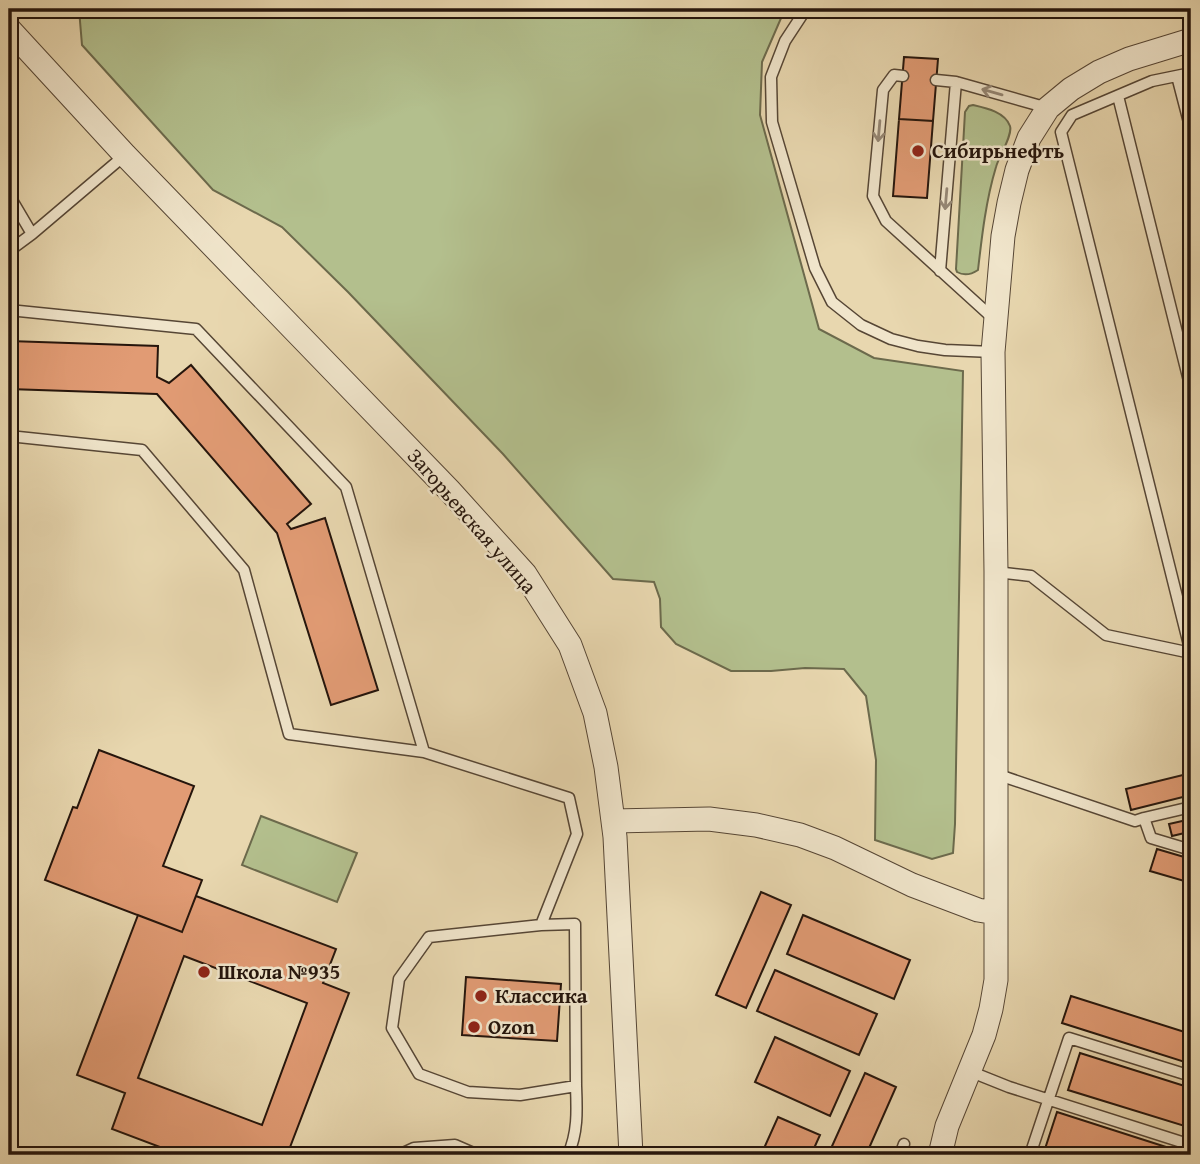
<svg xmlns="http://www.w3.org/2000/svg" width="1200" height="1164" viewBox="0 0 1200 1164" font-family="'Gentium Book Plus',serif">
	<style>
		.green { fill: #b3bf8d; stroke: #6c6a4c; stroke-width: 2 }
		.building { fill: #e19b74; stroke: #25150c; stroke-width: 2; fill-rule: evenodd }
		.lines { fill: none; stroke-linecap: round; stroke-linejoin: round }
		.service-casing { stroke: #564635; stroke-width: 13 }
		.minor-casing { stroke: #564635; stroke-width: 25 }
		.service { stroke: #f0e5cb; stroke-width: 10 }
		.minor { stroke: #f0e5cb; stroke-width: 23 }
		.oneway { stroke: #958775 }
		.poi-dot { fill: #8f2418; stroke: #f0e5cb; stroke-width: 2.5 }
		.labels { text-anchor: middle; stroke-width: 5; stroke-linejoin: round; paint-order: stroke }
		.poi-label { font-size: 21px; font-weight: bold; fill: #25150c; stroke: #f0e5cb; text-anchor: start }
		.street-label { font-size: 21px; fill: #25150c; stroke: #f0e5cb }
	</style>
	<rect width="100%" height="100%" fill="#e8d7af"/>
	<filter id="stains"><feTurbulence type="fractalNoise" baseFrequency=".00286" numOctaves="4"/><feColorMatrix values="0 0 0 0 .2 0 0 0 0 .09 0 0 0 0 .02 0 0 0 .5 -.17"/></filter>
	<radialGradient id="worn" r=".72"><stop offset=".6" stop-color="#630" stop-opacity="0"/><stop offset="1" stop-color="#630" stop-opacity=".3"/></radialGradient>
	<!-- green -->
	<path class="green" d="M 79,9 L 785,9 L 762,62 L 760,115 L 819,329 L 874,358 L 963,371 L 955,824 L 953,853 L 932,859 L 875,840 L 876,760 L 866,696 L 844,669 L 805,668 L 771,671 L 731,671 L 676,644 L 661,627 L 660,599 L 654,582 L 613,579 L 503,454 L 348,292 L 282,227 L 213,190 L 82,45 Z
		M 973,105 C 986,108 1005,112 1010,126 C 1013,135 999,156 996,167 C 986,200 982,235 978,270 C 972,274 964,276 957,272 L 956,269 L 965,112 L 969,106 Z
		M 261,816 L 357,853 L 337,902 L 242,865 Z"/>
	<!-- building -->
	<path class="building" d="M 904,57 L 938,59 L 933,121 L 899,119 Z
		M 899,119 L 933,121 L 927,198 L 893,196 Z
		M 9,341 L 158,346 L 157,377 L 169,383 L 191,365 L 311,504 L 287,524 L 291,529 L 325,518 L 378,690 L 331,705 L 277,533 L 157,394 L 9,389 Z
		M 99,750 L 194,786 L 163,866 L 202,880 L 182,932 L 45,880 L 73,807 L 77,808 Z
		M 1191,773 L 1191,795 L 1131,810 L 1126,789 Z
		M 1191,819 L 1191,842 L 1189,832 L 1172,836 L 1169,824 Z
		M 1157,849 L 1191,859 L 1191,883 L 1150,871 Z
		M 761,892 L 791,905 L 746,1008 L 716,995 Z
		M 196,896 L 336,949 L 323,983 L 349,993 L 287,1155 L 281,1155 L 262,1148 L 260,1155 L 181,1155 L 112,1129 L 125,1093 L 77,1075 L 138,915 L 182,932 ZM 184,956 L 307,1003 L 262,1125 L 138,1078 Z
		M 803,915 L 910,960 L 894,999 L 787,954 Z
		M 775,970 L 877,1014 L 859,1055 L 757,1011 Z
		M 466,977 L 561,984 L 557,1041 L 462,1035 Z
		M 1071,996 L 1191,1034 L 1191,1064 L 1062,1023 Z
		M 775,1037 L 850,1071 L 830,1116 L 755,1082 Z
		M 1080,1053 L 1191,1088 L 1191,1128 L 1068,1090 Z
		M 865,1073 L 896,1087 L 866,1155 L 828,1155 Z
		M 1057,1112 L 1191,1155 L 1043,1155 Z
		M 778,1117 L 820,1135 L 811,1155 L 761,1155 Z"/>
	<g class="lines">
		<defs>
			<path id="service" d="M 806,9 L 785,41 L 771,77 L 772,122 L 815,268 L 832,302 L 861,325 L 891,339 L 918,346 L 945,350 L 993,352
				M 1191,73 L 1152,81 L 1072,115 L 1061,132 L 1191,653
				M 903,76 L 894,75 L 883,90 L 873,196 L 886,221 L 995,320
				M 1177,76 L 1191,130
				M 936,80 L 956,82 L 1048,108
				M 1118,96 L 1191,389
				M 9,195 L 32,234
				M 9,251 L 32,234 L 125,155
				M 940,271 L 956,82
				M 9,310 L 196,329 L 346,487 L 424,752 L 289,734 L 244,570 L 142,450 L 9,436
				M 996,572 L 1031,576 L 1106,635 L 1191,653
				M 424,752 L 569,798 L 577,834 L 541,925 L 429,937 L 399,979 L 392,1028 L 419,1074 L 468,1092 L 520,1095 L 576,1086 L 575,924 L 541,925
				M 996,774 L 1135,821 L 1144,818
				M 1191,807 L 1144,818 L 1151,838 L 1191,850
				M 969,1071 L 1009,1087 L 1191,1145
				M 399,1155 L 414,1148 L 455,1145 L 478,1155
				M 568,1155 C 578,1132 577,1111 576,1086
				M 900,1155 L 904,1144
				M 1030,1155 L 1069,1038 L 1191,1076"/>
			<path id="minor" d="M 9,29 L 125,155 L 449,490 L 525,574 L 570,645 L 595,713 L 606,767 L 615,837 L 631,1155
				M 613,821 L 709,819 L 756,825 L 800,835 L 835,848 L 912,885 L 978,910 L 996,913
				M 940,1155 L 947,1126 L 984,1035 L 991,1009 L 996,980 L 996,572 L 993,352 L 1003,236 L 1009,203 L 1017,170 L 1029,138 L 1048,108 L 1071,89 L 1099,72 L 1129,59 L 1191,40"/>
		</defs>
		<!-- service casing -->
		<use href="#service" class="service-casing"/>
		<!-- minor casing -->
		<use href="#minor" class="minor-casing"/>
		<!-- service -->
		<use href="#service" class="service"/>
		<!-- minor -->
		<use href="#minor" class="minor"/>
	</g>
	<!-- one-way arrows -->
	<defs><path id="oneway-shaft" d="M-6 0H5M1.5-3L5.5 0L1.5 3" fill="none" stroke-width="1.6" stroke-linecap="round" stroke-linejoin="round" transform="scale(1.75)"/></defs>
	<g class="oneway">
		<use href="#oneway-shaft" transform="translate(992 92) rotate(-164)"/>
		<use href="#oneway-shaft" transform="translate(879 131) rotate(95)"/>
		<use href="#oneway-shaft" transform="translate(946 199) rotate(95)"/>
	</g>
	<!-- markers -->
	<g class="poi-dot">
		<circle cx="918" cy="151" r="7"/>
		<circle cx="204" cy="972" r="7"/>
		<circle cx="481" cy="996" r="7"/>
		<circle cx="474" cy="1027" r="7"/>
	</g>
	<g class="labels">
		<!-- poi labels -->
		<g class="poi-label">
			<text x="932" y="158">Сибирьнефть</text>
			<text x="218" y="979">Школа №935</text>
			<text x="495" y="1003">Классика</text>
			<text x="488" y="1034">Ozon</text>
		</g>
		<!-- street labels -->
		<g class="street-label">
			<text transform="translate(472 521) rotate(49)" y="7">Загорьевская улица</text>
		</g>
	</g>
	<!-- margin -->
	<rect width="1200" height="1164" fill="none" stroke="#e8d7af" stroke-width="35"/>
	<rect x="10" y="10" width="1179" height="1143" fill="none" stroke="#25150c" stroke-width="3.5"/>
	<rect x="18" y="18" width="1165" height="1129" fill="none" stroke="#25150c" stroke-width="2"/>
	<rect width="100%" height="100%" filter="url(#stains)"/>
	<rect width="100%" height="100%" fill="url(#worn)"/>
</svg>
